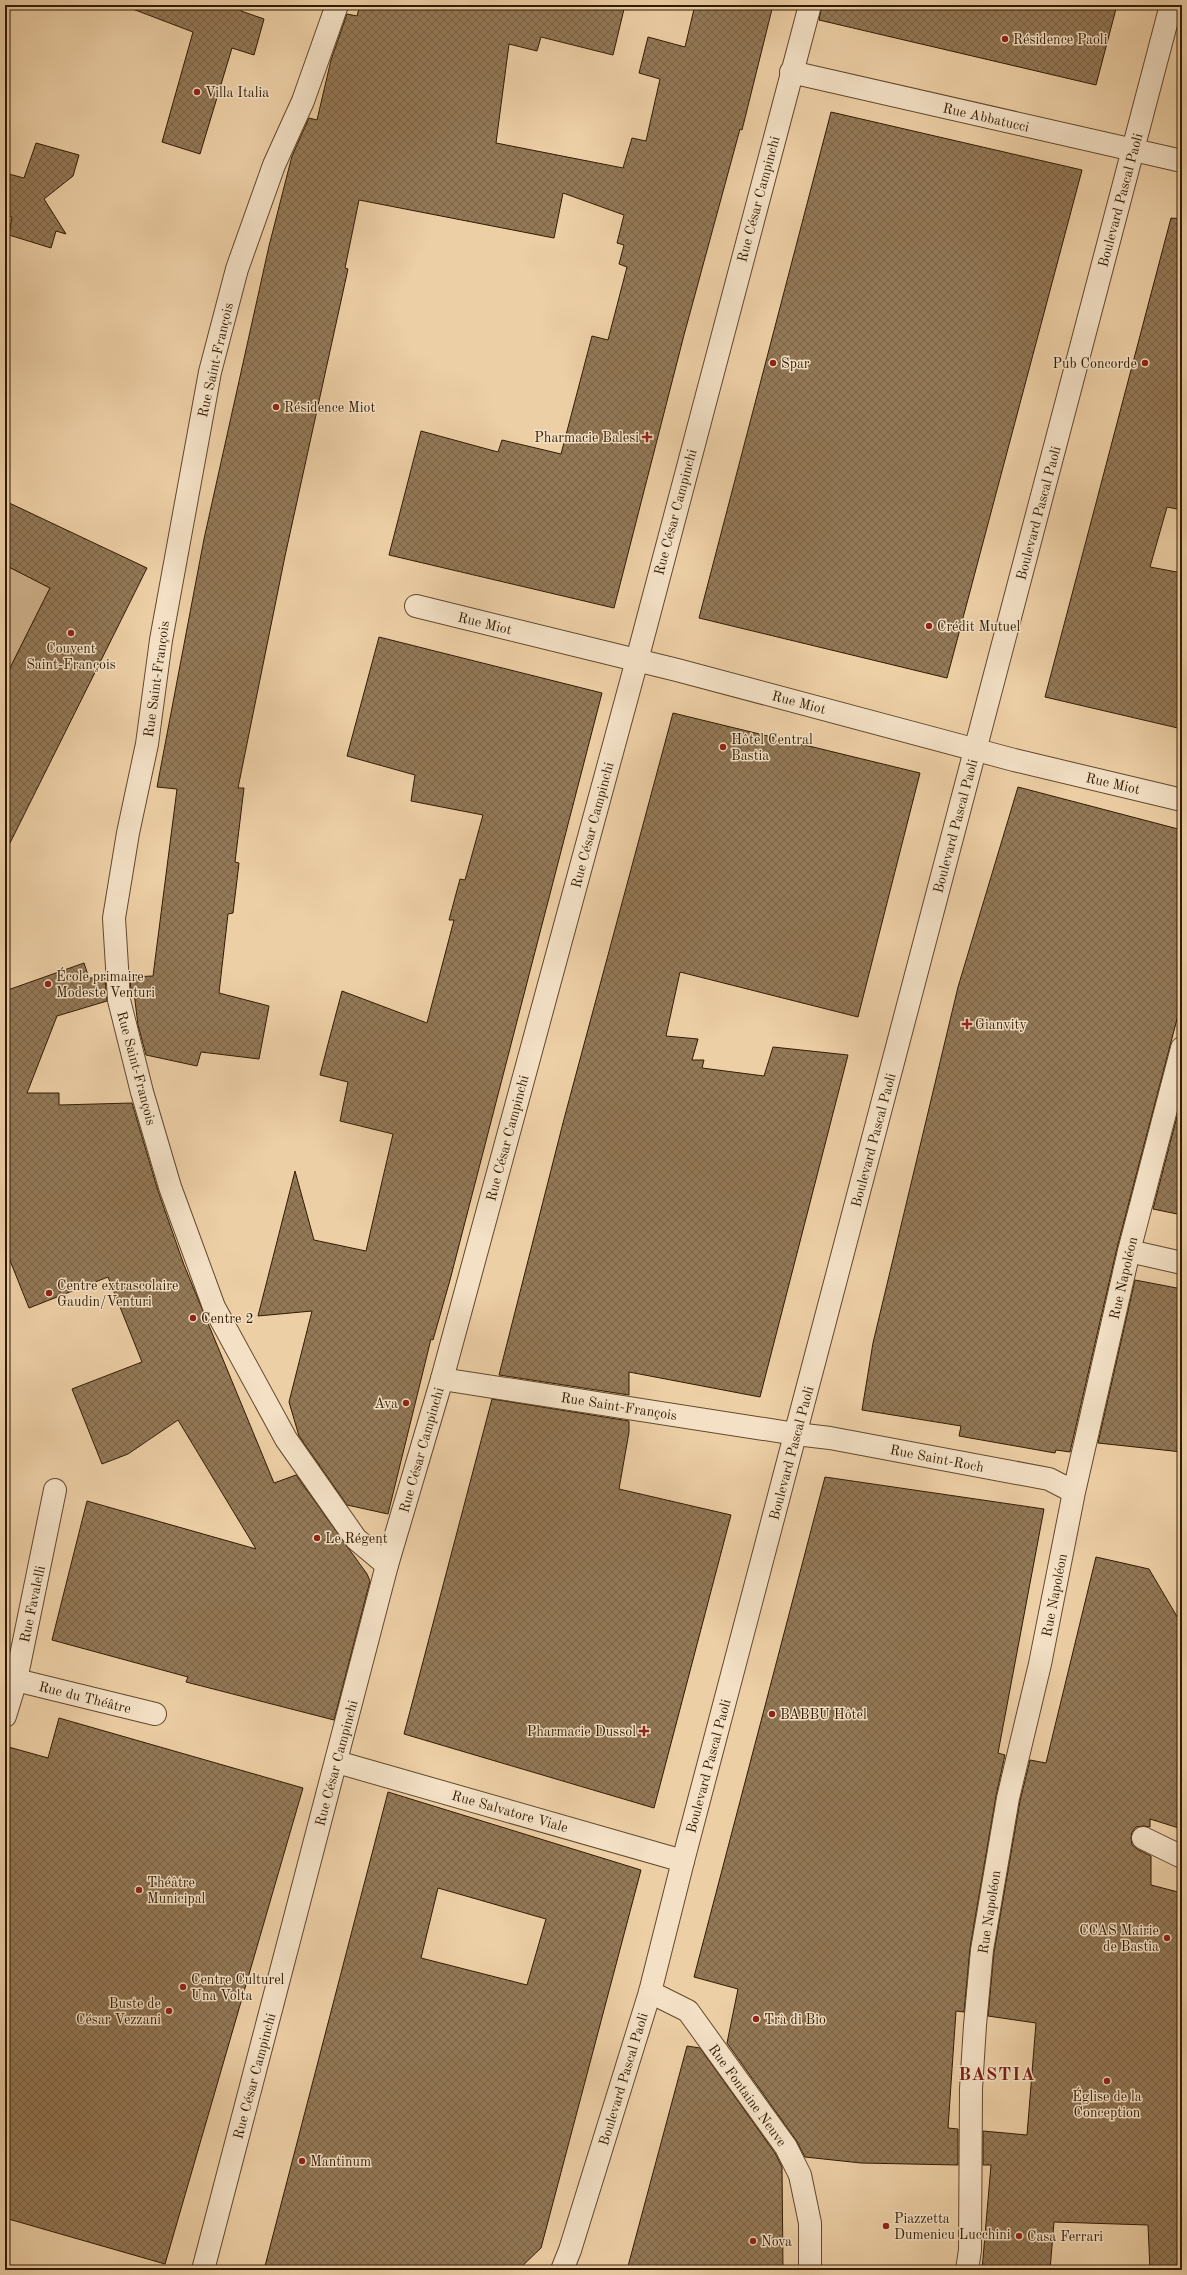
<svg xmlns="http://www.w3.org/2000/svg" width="1187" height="2275" viewBox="0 0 1187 2275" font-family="'Old Standard TT',serif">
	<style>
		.green { fill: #cdb08a; stroke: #806646 }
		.building { fill: url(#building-cross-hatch); stroke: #331b02; fill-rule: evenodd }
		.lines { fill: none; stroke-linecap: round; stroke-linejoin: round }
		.pedestrian-casing { stroke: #62482b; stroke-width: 24 }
		.minor-casing { stroke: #62482b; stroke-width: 24 }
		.tertiary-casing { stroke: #62482b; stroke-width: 24 }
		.pedestrian { stroke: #f3e0c5; stroke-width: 22 }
		.minor { stroke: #f3e0c5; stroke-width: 22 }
		.tertiary { stroke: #f3e0c5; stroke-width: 22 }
		.poi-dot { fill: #8f2418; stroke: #f3e0c5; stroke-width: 1.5 }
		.labels { text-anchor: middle; stroke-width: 3; stroke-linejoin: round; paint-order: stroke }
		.poi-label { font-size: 14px; fill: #331b02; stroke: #f3e0c5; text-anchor: start }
		.street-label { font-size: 14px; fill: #331b02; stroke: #f3e0c5 }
		.district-label { font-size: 18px; font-weight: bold; letter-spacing: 1px; fill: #7a1f14; stroke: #f3e0c5 }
	</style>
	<defs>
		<pattern id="building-cross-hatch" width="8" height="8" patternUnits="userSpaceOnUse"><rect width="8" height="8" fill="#947957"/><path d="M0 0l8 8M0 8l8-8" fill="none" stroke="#796246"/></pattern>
	</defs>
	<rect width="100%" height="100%" fill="#edcfa6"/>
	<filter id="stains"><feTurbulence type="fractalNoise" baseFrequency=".005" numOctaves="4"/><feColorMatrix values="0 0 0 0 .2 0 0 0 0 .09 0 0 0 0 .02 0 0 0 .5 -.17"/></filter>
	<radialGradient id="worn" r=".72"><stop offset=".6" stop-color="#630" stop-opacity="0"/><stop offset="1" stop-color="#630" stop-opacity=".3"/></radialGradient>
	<!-- green -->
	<path class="green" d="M 5,565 L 50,588 L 5,678 Z
		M 1182,1974 L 1182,2030 L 1179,2030 Z"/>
	<!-- building -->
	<path class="building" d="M 131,5 L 243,5 L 241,11 L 264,19 L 254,55 L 232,48 L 200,154 L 162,142 L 193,32 L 130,8 Z
		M 360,5 L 625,5 L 613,55 L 541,37 L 537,51 L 509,44 L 496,143 L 623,168 L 632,138 L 646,141 L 660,79 L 639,73 L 648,37 L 685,47 L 695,5 L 773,5 L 742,130 L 740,129 L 684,335 L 614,608 L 389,555 L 421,431 L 498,452 L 502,440 L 561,454 L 592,336 L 608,340 L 627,267 L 619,264 L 624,245 L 617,243 L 624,215 L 563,193 L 554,238 L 359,200 L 345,268 L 348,269 L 285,556 L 238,788 L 244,788 L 235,862 L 239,863 L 233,913 L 228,914 L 219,993 L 269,1006 L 259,1059 L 201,1052 L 197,1066 L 146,1055 L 138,1025 L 134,993 L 131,993 L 130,977 L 153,976 L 177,789 L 157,787 L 204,539 L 269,246 L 292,156 L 309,118 L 317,120 L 331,60 L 347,14 L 357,16 Z
		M 822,5 L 1117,5 L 1096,85 L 819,20 Z
		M 831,112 L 1082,170 L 947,678 L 699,618 Z
		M 36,143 L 79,155 L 73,176 L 44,199 L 66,234 L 56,231 L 51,248 L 9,235 L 12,217 L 5,215 L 5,173 L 24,178 Z
		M 1171,218 L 1182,219 L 1182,510 L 1167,507 L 1150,567 L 1182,573 L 1182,729 L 1045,697 Z
		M 5,501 L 147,568 L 5,853 L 5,678 L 50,588 L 5,565 Z
		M 379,637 L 602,693 L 450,1280 L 433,1340 L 431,1339 L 388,1514 L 347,1505 L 299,1436 L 289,1402 L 312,1311 L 258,1316 L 295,1171 L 314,1240 L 366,1251 L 393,1134 L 340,1121 L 348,1082 L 320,1075 L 328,1044 L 342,991 L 427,1023 L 454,920 L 449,920 L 460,879 L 465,880 L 483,815 L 411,801 L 415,775 L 347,756 Z
		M 673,713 L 920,773 L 858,1017 L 680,972 L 666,1036 L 698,1039 L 692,1060 L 704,1060 L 702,1068 L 764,1076 L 773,1047 L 848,1055 L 760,1397 L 629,1372 L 629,1395 L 499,1375 L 564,1119 Z
		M 1018,787 L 1182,830 L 1182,1000 L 1117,1248 L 1070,1452 L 1056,1450 L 1055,1453 L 959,1436 L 961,1426 L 862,1410 L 873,1343 L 958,987 Z
		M 84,963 L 89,978 L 105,978 L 107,1001 L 57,1016 L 27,1093 L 59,1093 L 59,1105 L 132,1103 L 158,1191 L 184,1265 L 274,1483 L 296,1475 L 367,1574 L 370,1581 L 334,1720 L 186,1682 L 188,1677 L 52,1640 L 87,1501 L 256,1549 L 178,1420 L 128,1454 L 102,1464 L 72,1389 L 142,1362 L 108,1277 L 29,1308 L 5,1248 L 5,991 Z
		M 1182,1097 L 1182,1215 L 1153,1209 Z
		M 1135,1280 L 1182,1289 L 1182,1452 L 1098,1443 Z
		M 492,1399 L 629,1421 L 629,1432 L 619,1489 L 731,1515 L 654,1808 L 404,1734 Z
		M 825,1477 L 1044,1509 L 998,1753 L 1005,1755 L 996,1796 L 970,1948 L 964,2012 L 956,2011 L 948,2128 L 958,2129 L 958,2165 L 861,2163 L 805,2157 L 796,2140 L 727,2043 L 738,1989 L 694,1977 Z
		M 1096,1557 L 1149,1569 L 1182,1625 L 1182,1829 L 1150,1819 L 1150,1827 L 1143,1826 L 1136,1827 L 1132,1832 L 1131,1838 L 1132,1845 L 1137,1849 L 1151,1856 L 1151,1885 L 1182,1893 L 1182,1974 L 1178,2044 L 1182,2045 L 1182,2270 L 1150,2270 L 1148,2225 L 1054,2222 L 1050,2270 L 982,2270 L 991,2165 L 983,2165 L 983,2131 L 1027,2135 L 1036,2023 L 988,2016 L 994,1952 L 1020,1801 L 1030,1760 L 1046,1763 Z
		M 59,1718 L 303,1788 L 165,2264 L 5,2218 L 5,1746 L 48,1758 Z
		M 388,1792 L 641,1870 L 541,2248 L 518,2270 L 264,2270 ZM 438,1888 L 546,1919 L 527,1985 L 421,1958 Z
		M 687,2046 L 700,2048 L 775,2153 L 782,2167 L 783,2270 L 627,2270 Z"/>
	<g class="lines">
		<defs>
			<path id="pedestrian" d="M 1129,1251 L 1182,1263
				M 796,1434 L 830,1438 L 1049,1479 L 1074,1492
				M 1143,1838 L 1182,1857
				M 967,2270 L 970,2250 L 971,2089 L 975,2025 L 982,1950 L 1008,1798 L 1040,1664 L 1074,1492 L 1129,1251 L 1182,1048"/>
			<path id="minor" d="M 337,5 L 303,101 L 274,165 L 237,269 L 210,372 L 161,640 L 147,744 L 128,833 L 114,918 L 119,1000 L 142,1092 L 170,1187 L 214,1307 L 286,1439 L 356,1539 L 387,1565
				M 791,72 L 1182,161
				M 416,606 L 677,670 L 1014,760 L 1182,800
				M 442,1379 L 796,1434
				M 16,1680 L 155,1714
				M 5,1716 L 16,1680 L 55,1490
				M 337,1762 L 683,1861
				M 650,1992 L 688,2011 L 786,2147 L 800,2175 L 810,2223 L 810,2270"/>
			<path id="tertiary" d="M 203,2270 L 387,1565 L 442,1379 L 637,660 L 810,5
				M 562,2270 L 570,2250 L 650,1992 L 683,1861 L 1171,5"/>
		</defs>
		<!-- pedestrian casing -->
		<use href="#pedestrian" class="pedestrian-casing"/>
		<!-- minor casing -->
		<use href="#minor" class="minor-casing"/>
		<!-- tertiary casing -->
		<use href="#tertiary" class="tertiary-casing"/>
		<!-- pedestrian -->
		<use href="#pedestrian" class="pedestrian"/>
		<!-- minor -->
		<use href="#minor" class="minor"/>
		<!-- tertiary -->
		<use href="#tertiary" class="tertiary"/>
	</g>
	<!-- markers -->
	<g class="poi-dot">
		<circle cx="1005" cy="39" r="4"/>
		<circle cx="197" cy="92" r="4"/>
		<circle cx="773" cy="363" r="4"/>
		<circle cx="1145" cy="363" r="4"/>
		<circle cx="276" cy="407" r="4"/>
		<path d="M645 431h4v4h4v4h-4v4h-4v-4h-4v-4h4z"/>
		<circle cx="929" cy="626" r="4"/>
		<circle cx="71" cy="633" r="4"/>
		<circle cx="723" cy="747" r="4"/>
		<circle cx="48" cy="984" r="4"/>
		<path d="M965 1018h4v4h4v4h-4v4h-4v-4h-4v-4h4z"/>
		<circle cx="49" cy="1293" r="4"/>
		<circle cx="193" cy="1318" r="4"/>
		<circle cx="406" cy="1403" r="4"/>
		<circle cx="317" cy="1538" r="4"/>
		<circle cx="772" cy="1714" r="4"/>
		<path d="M642 1725h4v4h4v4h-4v4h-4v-4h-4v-4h4z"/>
		<circle cx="139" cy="1890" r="4"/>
		<circle cx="1167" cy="1938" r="4"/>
		<circle cx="183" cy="1987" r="4"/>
		<circle cx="169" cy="2011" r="4"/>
		<circle cx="756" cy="2019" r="4"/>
		<circle cx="1107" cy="2081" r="4"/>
		<circle cx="302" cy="2161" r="4"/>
		<circle cx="886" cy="2226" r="4"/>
		<circle cx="1019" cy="2236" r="4"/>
		<circle cx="753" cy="2241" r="4"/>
	</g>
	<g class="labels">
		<!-- poi labels -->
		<g class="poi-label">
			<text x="1013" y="44">Résidence Paoli</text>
			<text x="205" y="97">Villa Italia</text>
			<text x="781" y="368">Spar</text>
			<text x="1137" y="368" text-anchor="end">Pub Concorde</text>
			<text x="284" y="412">Résidence Miot</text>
			<text x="639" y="442" text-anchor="end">Pharmacie Balesi</text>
			<text x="937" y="631">Crédit Mutuel</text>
			<text x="71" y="653" text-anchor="middle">Couvent<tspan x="71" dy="16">Saint-François</tspan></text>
			<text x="731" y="744">Hôtel Central<tspan x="731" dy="16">Bastia</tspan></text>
			<text x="56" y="981">École primaire<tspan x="56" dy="16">Modeste Venturi</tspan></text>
			<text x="975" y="1029">Gianvity</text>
			<text x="57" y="1290">Centre extrascolaire<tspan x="57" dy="16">Gaudin/Venturi</tspan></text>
			<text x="201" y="1323">Centre 2</text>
			<text x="398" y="1408" text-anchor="end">Ava</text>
			<text x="325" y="1543">Le Régent</text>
			<text x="780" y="1719">BABBU Hôtel</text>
			<text x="636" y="1736" text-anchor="end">Pharmacie Dussol</text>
			<text x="147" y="1887">Théâtre<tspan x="147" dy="16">Municipal</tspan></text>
			<text x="1159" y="1935" text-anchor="end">CCAS Mairie<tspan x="1159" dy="16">de Bastia</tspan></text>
			<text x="191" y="1984">Centre Culturel<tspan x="191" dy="16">Una Volta</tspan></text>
			<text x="161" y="2008" text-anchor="end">Buste de<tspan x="161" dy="16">César Vezzani</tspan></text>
			<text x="764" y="2024">Trà di Bio</text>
			<text x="1107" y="2101" text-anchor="middle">Église de la<tspan x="1107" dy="16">Conception</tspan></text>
			<text x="310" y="2166">Mantinum</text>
			<text x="894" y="2223">Piazzetta<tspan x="894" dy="16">Dumenicu Lucchini</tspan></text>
			<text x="1027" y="2241">Casa Ferrari</text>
			<text x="761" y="2246">Nova</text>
		</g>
		<!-- street labels -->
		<g class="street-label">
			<text transform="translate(986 117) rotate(13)" y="5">Rue Abbatucci</text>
			<text transform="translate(758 199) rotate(-75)" y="5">Rue César Campinchi</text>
			<text transform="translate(1120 200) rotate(-75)" y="5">Boulevard Pascal Paoli</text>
			<text transform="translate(215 360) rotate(-77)" y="5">Rue Saint-François</text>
			<text transform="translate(675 512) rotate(-75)" y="5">Rue César Campinchi</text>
			<text transform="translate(1038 513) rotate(-75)" y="5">Boulevard Pascal Paoli</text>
			<text transform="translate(485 623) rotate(14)" y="5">Rue Miot</text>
			<text transform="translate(156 679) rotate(-82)" y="5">Rue Saint-François</text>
			<text transform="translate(799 702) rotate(15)" y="5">Rue Miot</text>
			<text transform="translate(1113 783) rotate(13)" y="5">Rue Miot</text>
			<text transform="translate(592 825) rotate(-75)" y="5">Rue César Campinchi</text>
			<text transform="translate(955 826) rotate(-75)" y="5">Boulevard Pascal Paoli</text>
			<text transform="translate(137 1068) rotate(75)" y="5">Rue Saint-François</text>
			<text transform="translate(507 1138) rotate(-75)" y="5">Rue César Campinchi</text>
			<text transform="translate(873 1140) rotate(-75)" y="5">Boulevard Pascal Paoli</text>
			<text transform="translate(1123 1278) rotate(-77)" y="5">Rue Napoléon</text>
			<text transform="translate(619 1406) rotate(9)" y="5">Rue Saint-François</text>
			<text transform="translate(421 1450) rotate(-74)" y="5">Rue César Campinchi</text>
			<text transform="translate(791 1453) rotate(-75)" y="5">Boulevard Pascal Paoli</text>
			<text transform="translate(937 1458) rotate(11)" y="5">Rue Saint-Roch</text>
			<text transform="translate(1054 1595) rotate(-79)" y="5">Rue Napoléon</text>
			<text transform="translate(32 1604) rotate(-78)" y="5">Rue Favalelli</text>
			<text transform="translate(85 1697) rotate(14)" y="5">Rue du Théâtre</text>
			<text transform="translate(336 1763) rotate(-75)" y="5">Rue César Campinchi</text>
			<text transform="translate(708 1766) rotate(-75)" y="5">Boulevard Pascal Paoli</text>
			<text transform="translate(510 1811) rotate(16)" y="5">Rue Salvatore Viale</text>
			<text transform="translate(989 1912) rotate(-81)" y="5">Rue Napoléon</text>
			<text transform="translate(254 2076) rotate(-75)" y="5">Rue César Campinchi</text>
			<text transform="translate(623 2079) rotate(-73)" y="5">Boulevard Pascal Paoli</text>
			<text transform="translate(748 2095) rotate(54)" y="5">Rue Fontaine Neuve</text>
		</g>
		<!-- district labels -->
		<g class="district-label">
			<text x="997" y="2080">BASTIA</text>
		</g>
	</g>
	<!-- margin -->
	<rect width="1187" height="2275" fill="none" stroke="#edcfa6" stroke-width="20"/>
	<rect x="6" y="6" width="1175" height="2263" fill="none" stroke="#331b02" stroke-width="2"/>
	<rect x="10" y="10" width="1167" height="2255" fill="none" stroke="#331b02"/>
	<rect width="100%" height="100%" filter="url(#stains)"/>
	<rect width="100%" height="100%" fill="url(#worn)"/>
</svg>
